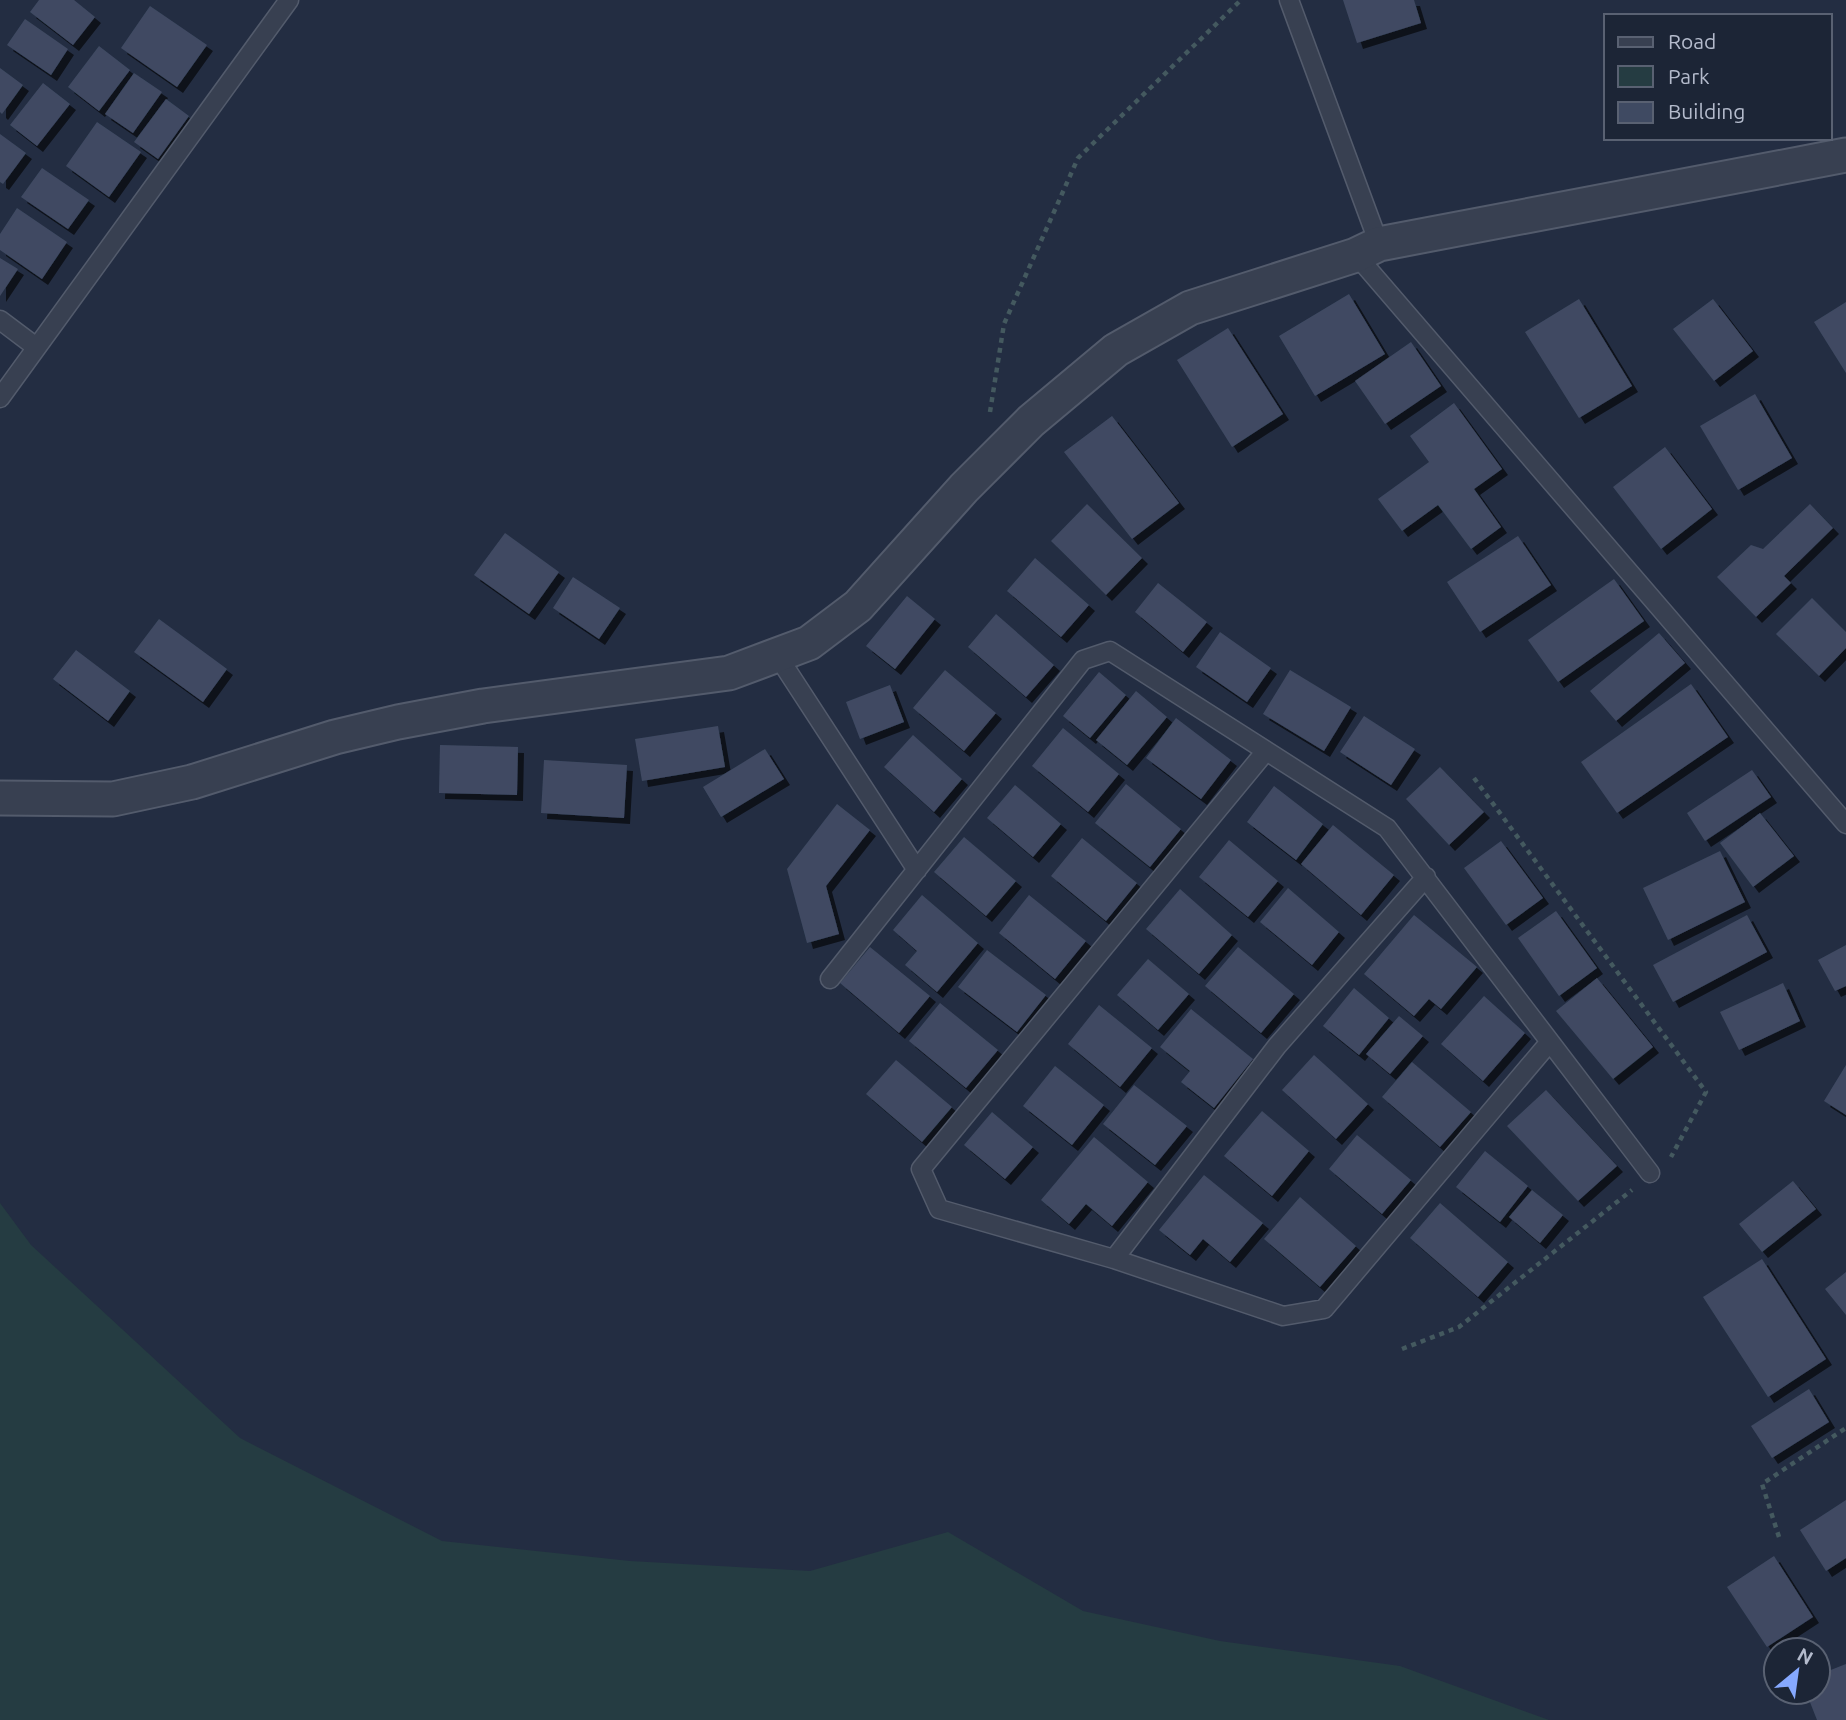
<svg xmlns="http://www.w3.org/2000/svg" width="1846" height="1720" viewBox="0 0 1846 1720" font-family="Ubuntu,sans-serif">
<style>
.green{fill:#253c42}
.building{fill:#3f4a62;filter:url(#shadow)}
.lines{fill:none;stroke-linecap:round;stroke-linejoin:round}
.service-casing{stroke:#535b6c;stroke-width:21}
.minor-casing{stroke:#535b6c;stroke-width:37}
.path{stroke:#44595f;stroke-width:4.5;stroke-dasharray:5 5;stroke-linecap:butt}
.service{stroke:#384051;stroke-width:18}
.minor{stroke:#384051;stroke-width:33}
</style>
<defs>
<filter id="shadow"><feDropShadow dx="6" dy="6" stdDeviation="0" flood-color="#0009"/></filter>
</defs>
<rect width="100%" height="100%" fill="#232d42"/>
<path class="green" d="M0 1203 31 1245 240 1438 442 1541 630 1561 810 1571 948 1532 1083 1611 1220 1641 1400 1666 1549 1720H0Z"/>
<path class="building" d="M39 0H74L95 17 73 45 30 12Z
M1343 0H1414L1421 23 1357 43Z
M150 6 207 45 177 87 121 48Z
M25 19 68 49 51 75 7 45Z
M99 46 130 70 99 111 68 87Z
M0 68 23 85 2 114 0 112Z
M134 73 162 92 133 133 105 114Z
M43 83 70 104 37 146 10 125Z
M166 99 189 116 158 159 134 142Z
M97 122 141 152 109 197 66 166Z
M0 134 26 153 3 184 0 182Z
M42 168 89 200 68 229 21 197Z
M17 208 67 242 42 279 0 250V234Z
M0 258 18 269 0 296Z
M1349 294 1385 354 1315 396 1279 336Z
M1579 299 1632 386 1579 418 1525 332Z
M1713 299 1753 351 1714 381 1673 329Z
M1846 302V373L1814 322Z
M1228 328 1283 414 1232 447 1177 360Z
M1411 342 1441 386 1385 424 1355 381Z
M1755 394 1792 458 1738 490 1700 426Z
M1454 403 1502 469 1474 489 1501 527 1471 549 1438 505 1402 531 1378 499 1429 462 1410 436Z
M1112 416 1179 503 1132 539 1064 452Z
M1665 447 1712 509 1661 549 1613 487Z
M1087 504 1142 558 1106 595 1051 541Z
M1810 504 1833 528 1784 576 1791 583 1756 617 1717 577 1751 545 1763 549Z
M505 533 559 572 529 614 474 575Z
M1518 536 1551 585 1480 632 1447 582Z
M1035 558 1089 605 1061 637 1007 591Z
M573 577 620 608 599 639 553 608Z
M1614 579 1644 621 1558 682 1528 640Z
M1158 583 1207 622 1183 652 1135 612Z
M907 596 935 619 895 669 866 646Z
M1812 598 1846 632V648L1819 676 1776 634Z
M996 614 1054 665 1026 697 968 647Z
M159 619 227 669 203 702 134 652Z
M1220 632 1271 668 1247 702 1196 667Z
M1659 633 1685 663 1616 721 1590 691Z
M76 650 130 691 108 721 53 679Z
M945 670 996 713 964 751 913 708Z
M1290 670 1351 707 1324 751 1263 714Z
M1099 672 1126 695 1090 738 1063 716Z
M1691 684 1728 737 1617 813 1581 762Z
M890 685 904 722 860 739 846 702Z
M1136 691 1167 717 1127 765 1096 740Z
M1364 716 1415 749 1391 785 1340 752Z
M1176 718 1231 760 1201 799 1146 758Z
M718 726 725 767 642 781 635 739Z
M1063 728 1119 774 1088 812 1032 766Z
M913 735 962 779 934 812 884 767Z
M440 745 518 747 517 795 439 793Z
M765 749 784 779 721 817 703 787Z
M544 760 627 765 624 818 541 813Z
M1440 767 1484 812 1449 845 1406 799Z
M1752 770 1771 797 1705 841 1687 813Z
M1126 784 1181 829 1150 867 1095 823Z
M1015 785 1061 824 1033 857 987 818Z
M1274 786 1323 824 1296 860 1247 822Z
M837 804 870 830 826 886 839 934 807 943 787 869Z
M1760 813 1794 856 1753 887 1720 843Z
M1333 825 1394 875 1361 915 1301 864Z
M964 837 1016 881 986 916 934 872Z
M1082 838 1137 883 1106 921 1051 876Z
M1229 840 1278 881 1248 917 1199 877Z
M1501 841 1543 898 1506 925 1464 868Z
M1720 851 1745 902 1668 940 1643 888Z
M1288 888 1339 932 1312 965 1260 922Z
M1180 889 1232 935 1199 974 1146 929Z
M922 895 978 943 937 992 905 965 917 951 893 930Z
M1029 895 1086 941 1055 979 999 933Z
M1556 911 1597 968 1559 996 1518 938Z
M1414 915 1477 967 1441 1009 1429 999 1414 1016 1364 974Z
M1747 915 1767 952 1673 1002 1653 965Z
M1846 945V986L1835 991 1818 960Z
M870 947 930 996 899 1033 840 983Z
M1238 947 1294 994 1261 1033 1205 986Z
M987 950 1046 995 1017 1032 958 987Z
M1148 959 1189 994 1158 1030 1117 995Z
M1597 978 1653 1047 1613 1079 1556 1011Z
M1783 983 1800 1021 1739 1050 1720 1012Z
M1354 988 1389 1018 1359 1055 1323 1026Z
M1484 996 1525 1033 1483 1081 1441 1044Z
M940 1003 998 1050 966 1088 909 1041Z
M1099 1005 1152 1048 1120 1087 1068 1044Z
M1191 1009 1253 1059 1214 1108 1181 1082 1190 1071 1160 1047Z
M1399 1016 1423 1036 1390 1074 1366 1054Z
M1314 1055 1368 1104 1336 1139 1282 1090Z
M896 1060 952 1107 922 1142 866 1094Z
M1412 1062 1471 1112 1440 1147 1382 1097Z
M1846 1065V1115L1824 1101Z
M1055 1066 1104 1105 1072 1145 1023 1106Z
M1134 1085 1187 1126 1155 1165 1103 1124Z
M1546 1090 1617 1166 1578 1201 1507 1126Z
M1262 1111 1309 1151 1272 1196 1224 1156Z
M992 1112 1033 1147 1005 1179 964 1145Z
M1357 1135 1411 1180 1382 1214 1329 1169Z
M1094 1137 1148 1182 1112 1226 1086 1204 1069 1224 1041 1200Z
M1485 1151 1528 1186 1500 1222 1456 1187Z
M1204 1175 1263 1223 1230 1262 1203 1239 1190 1255 1159 1230Z
M1793 1181 1816 1209 1762 1252 1739 1224Z
M1532 1190 1563 1215 1540 1243 1509 1217Z
M1300 1197 1356 1246 1320 1287 1264 1239Z
M1440 1203 1508 1262 1478 1297 1410 1238Z
M1762 1259 1826 1359 1768 1397 1703 1297Z
M1846 1272V1315L1825 1289Z
M1809 1389 1829 1422 1772 1458 1751 1426Z
M1846 1500V1558L1826 1571 1800 1530Z
M1774 1556 1813 1617 1767 1647 1727 1587Z
M1846 1664V1720H1817L1806 1692H1818V1675Z"/>
<g class="lines">
<g class="service-casing">
<path id="service" d="M1289 0 1379 244
M1356 255 1846 824
M0 320 36 347
M0 398 289 0
M777 655 917 870
M1266 751 921 1169 939 1209 1114 1259 1283 1316 1324 1309 1548 1044
M830 979 1083 660 1110 651 1387 828 1650 1173
M1114 1259 1277 1046 1426 877"/>
</g>
<g class="minor-casing">
<path id="minor" d="M0 798 113 799 192 782 335 737 398 722 483 706 729 673 809 643 858 606 964 488 1031 421 1116 350 1190 308 1356 255 1379 244 1846 155"/>
</g>
<path class="path" d="M990 412 1004 324 1078 158 1241 0
M1474 778 1706 1092 1671 1157
M1402 1349 1459 1327 1632 1190
M1779 1537 1762 1484 1846 1428"/>
<use href="#service" class="service"/>
<use href="#minor" class="minor"/>
</g>
<rect x="1604" y="14" width="228" height="126" fill="#1c2536" stroke="#596172" stroke-width="2"/>
<rect x="1618" y="37" width="35" height="10" fill="#384051" stroke="#596172" stroke-width="2"/>
<text x="1668" y="49" font-size="21" fill="#b4bbcc">Road</text>
<rect x="1618" y="66" width="35" height="21" fill="#253c42" stroke="#596172" stroke-width="2"/>
<text x="1668" y="84" font-size="21" fill="#b4bbcc">Park</text>
<rect x="1618" y="102" width="35" height="21" fill="#3f4a62" stroke="#596172" stroke-width="2"/>
<text x="1668" y="119" font-size="21" fill="#b4bbcc">Building</text>
<g transform="translate(1797 1671) rotate(29)"><circle r="33" fill="#1c2536" stroke="#596172" stroke-width="2"/>
<path d="M0-5L12 26L0 18L-12 26Z" fill="#86a9ff"/>
<text y="-10" font-size="19" font-weight="bold" text-anchor="middle" fill="#b4bbcc">N</text>
</g>
</svg>
